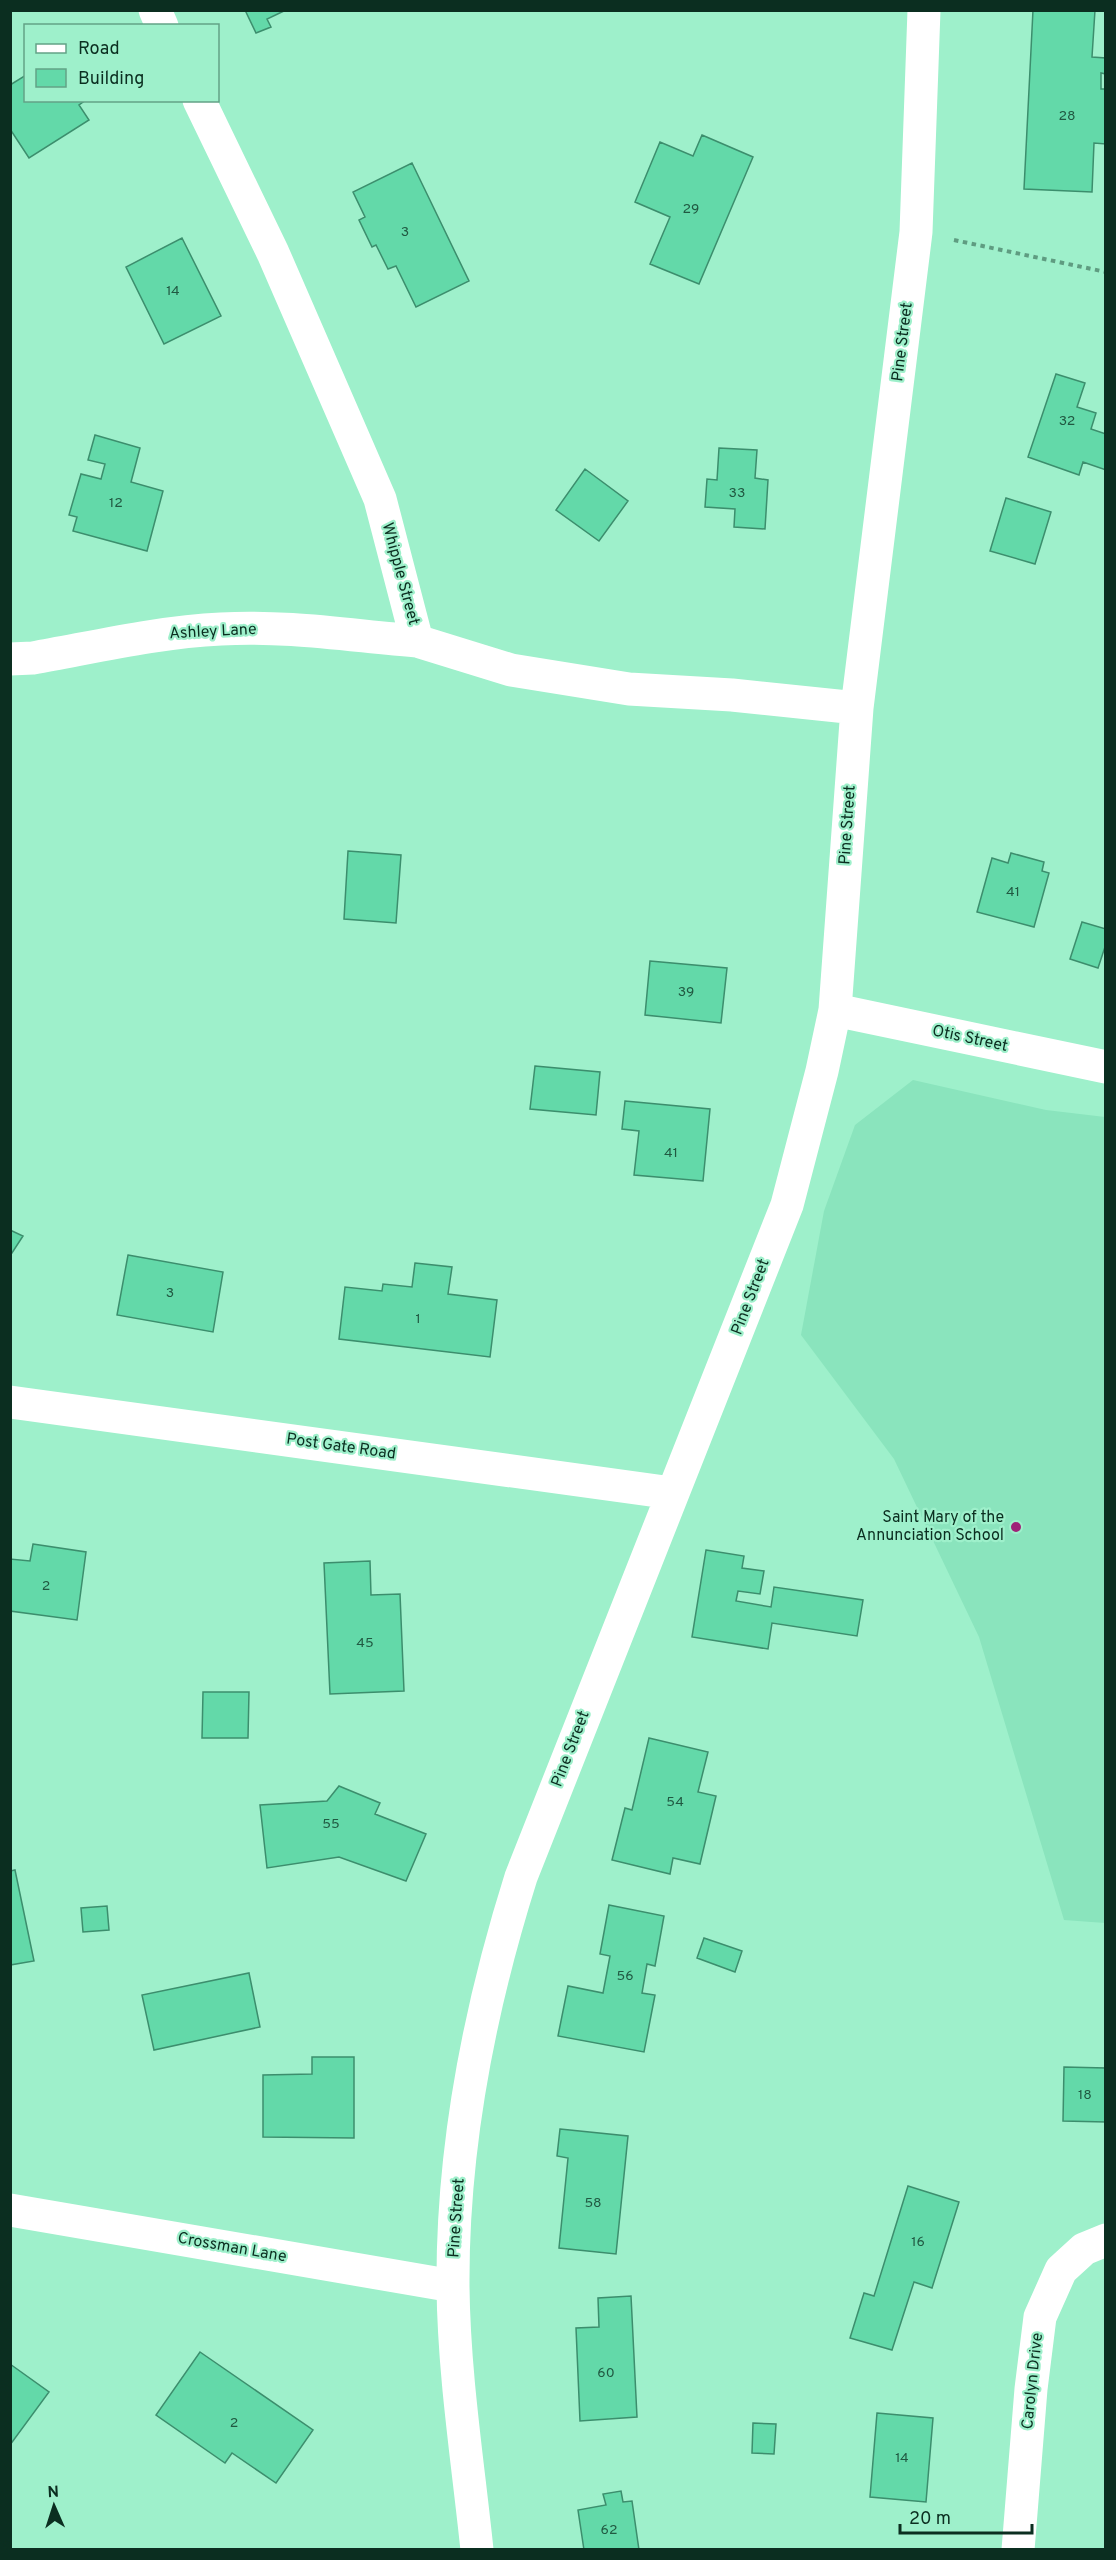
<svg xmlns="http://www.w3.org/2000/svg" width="1116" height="2560" viewBox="0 0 1116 2560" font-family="Overpass,sans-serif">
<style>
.built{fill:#8ae4bd}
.building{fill:#63d9a9;stroke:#3c8e6d;stroke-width:1.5}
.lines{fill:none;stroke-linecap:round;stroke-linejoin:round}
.path{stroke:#5f9c81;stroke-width:4;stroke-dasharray:4.5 4.5;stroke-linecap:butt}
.minor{stroke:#fff;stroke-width:33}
.poi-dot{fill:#9f2277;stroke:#9ef0cb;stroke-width:2}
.labels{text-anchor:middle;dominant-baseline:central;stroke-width:4.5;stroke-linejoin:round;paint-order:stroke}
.number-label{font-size:14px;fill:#215942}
.street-label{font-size:16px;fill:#0b2e20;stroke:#9ef0cb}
.poi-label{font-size:16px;fill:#0b2e20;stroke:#9ef0cb;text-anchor:end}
</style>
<rect width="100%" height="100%" fill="#9ef0cb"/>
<path class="built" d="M913 1080 1046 1110 1105 1117V1923L1064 1920 979 1637 894 1459 801 1335 824 1211 855 1125Z"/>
<path class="building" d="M245 10H286L267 19 271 27 256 33Z
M1033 10H1095L1092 57 1106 58V74L1101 73V89H1106V144L1094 143 1092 192 1024 189Z
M26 75V100H86L79 105 89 120 29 158 10 129V85Z
M702 135 753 157 699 284 650 264 670 217 635 202 660 142 693 156Z
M412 163 469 281 416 307 396 266 388 269 376 245 372 247 359 220 365 217 353 192Z
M182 238 221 316 164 344 126 267Z
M1056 374 1085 383 1077 407 1096 413 1091 429 1106 434V470L1083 462 1079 475 1028 457Z
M95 435 140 448 131 482 163 491 147 551 73 531 77 517 69 515 81 474 101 479 105 464 88 460Z
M719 448 757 450 755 478 768 480 765 529 734 527 735 509 705 507 707 479 717 480Z
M585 469 628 501 599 541 556 510Z
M1006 498 1051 512 1035 564 990 551Z
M348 851 401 855 396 923 344 919Z
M1011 853 1044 862 1042 871 1049 873 1034 927 977 912 992 858 1008 863Z
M1082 922 1106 929V944L1098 968 1070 959Z
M650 961 727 968 721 1023 645 1015Z
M535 1066 600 1072 596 1115 530 1109Z
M625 1101 710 1109 703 1181 634 1175 639 1131 622 1129Z
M10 1230 23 1236 10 1256Z
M128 1255 223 1272 213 1332 117 1315Z
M415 1263 452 1267 448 1294 497 1300 490 1357 339 1339 345 1287 382 1291 383 1284 412 1287Z
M33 1544 86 1552 77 1620 10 1611V1559L30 1561Z
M706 1550 744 1556 742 1568 764 1571 760 1594 738 1591 736 1601 771 1607 774 1587 863 1600 857 1636 772 1623 768 1649 692 1637Z
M370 1561 371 1595 400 1594 404 1691 330 1694 324 1563Z
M203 1692H249L248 1738H202Z
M649 1738 708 1752 698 1792 716 1796 700 1864 673 1858 670 1874 612 1860 625 1808 632 1810Z
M339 1786 380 1803 375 1814 426 1834 406 1881 339 1857 267 1868 260 1805 327 1801Z
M15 1870 34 1961 10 1965V1871Z
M609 1905 664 1916 655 1966 647 1964 642 1993 655 1995 644 2052 558 2036 568 1986 603 1993 610 1956 600 1954Z
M107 1906 109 1930 83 1932 81 1908Z
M704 1938 742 1951 735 1972 697 1958Z
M249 1973 260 2027 154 2050 142 1995Z
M312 2057H354V2138L263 2137V2075L312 2074Z
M1064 2067 1106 2068V2122L1063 2121Z
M560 2129 628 2136 616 2254 559 2248 568 2158 557 2156Z
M908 2186 959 2202 932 2288 914 2282 892 2350 850 2338 864 2293 874 2296Z
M631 2296 637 2417 580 2421 576 2328 599 2327 598 2298Z
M200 2352 313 2430 276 2483 232 2453 225 2463 156 2415Z
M10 2364 49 2392 10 2445Z
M877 2413 933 2418 926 2502 870 2497Z
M753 2423 776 2424 774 2454 752 2453Z
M621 2491 623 2502 632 2501 639 2550H584L578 2510 606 2505 603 2494Z"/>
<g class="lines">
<path class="path" d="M954 240 1106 272"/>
<path class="minor" d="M155 10 162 26
M199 100 273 253 380 499 417 641 511 670 629 689 732 695 857 708
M10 659 33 658C95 647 158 632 221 629 286 625 353 636 417 641
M835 1010 1106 1067
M10 1402 672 1493
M10 2210 453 2286
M477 2550C468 2463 454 2375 453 2287 452 2147 479 2010 521 1877L787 1205 822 1071 835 1010 857 708 916 232 924 10
M1018 2550 1031 2389 1040 2317 1061 2270 1084 2249 1106 2240"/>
</g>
<circle class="poi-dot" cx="1016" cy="1527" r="6"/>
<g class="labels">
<g class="number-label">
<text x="1067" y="116">28</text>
<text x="691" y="209">29</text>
<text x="405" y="232">3</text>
<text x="173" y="291">14</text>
<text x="1067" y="421">32</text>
<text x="737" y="493">33</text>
<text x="116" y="503">12</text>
<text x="1013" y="892">41</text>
<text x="686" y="992">39</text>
<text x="671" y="1153">41</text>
<text x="170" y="1293">3</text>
<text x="418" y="1319">1</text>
<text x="46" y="1586">2</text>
<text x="365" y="1643">45</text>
<text x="675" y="1802">54</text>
<text x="331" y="1824">55</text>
<text x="625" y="1976">56</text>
<text x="1085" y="2095">18</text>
<text x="593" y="2203">58</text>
<text x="918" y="2242">16</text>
<text x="606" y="2373">60</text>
<text x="234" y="2423">2</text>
<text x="902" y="2458">14</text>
<text x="609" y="2530">62</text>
</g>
<g class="street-label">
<text transform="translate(903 342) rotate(-83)">Pine Street</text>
<text transform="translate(400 574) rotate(75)">Whipple Street</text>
<text transform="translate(213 632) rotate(-3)">Ashley Lane</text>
<text transform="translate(848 825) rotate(-86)">Pine Street</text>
<text transform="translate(970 1039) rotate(12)">Otis Street</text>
<text transform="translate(751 1297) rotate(-69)">Pine Street</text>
<text transform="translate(341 1447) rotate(8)">Post Gate Road</text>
<text transform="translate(571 1749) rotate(-69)">Pine Street</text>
<text transform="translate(457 2218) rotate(-86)">Pine Street</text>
<text transform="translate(232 2248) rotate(10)">Crossman Lane</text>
<text transform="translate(1033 2381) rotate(-84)">Carolyn Drive</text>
</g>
<g class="poi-label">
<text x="1004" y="1518">Saint Mary of the<tspan x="1004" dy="18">Annunciation School</tspan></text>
</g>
</g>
<rect width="1116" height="2560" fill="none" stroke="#0b2e20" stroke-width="24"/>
<rect x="24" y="24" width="195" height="78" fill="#9ef0cb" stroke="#63a287" stroke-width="1.5"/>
<rect x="36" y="44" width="30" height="9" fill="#ffffff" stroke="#63a287" stroke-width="1.5"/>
<text x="78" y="54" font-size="18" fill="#0b2e20">Road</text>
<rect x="36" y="69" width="30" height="18" fill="#63d9a9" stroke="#63a287" stroke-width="1.5"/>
<text x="78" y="84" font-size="18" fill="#0b2e20">Building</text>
<g transform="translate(54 2506) rotate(357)" stroke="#9ef0cb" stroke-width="4.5" paint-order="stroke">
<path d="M0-4.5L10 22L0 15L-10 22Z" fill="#0b2e20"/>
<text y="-9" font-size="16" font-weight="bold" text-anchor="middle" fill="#0b2e20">N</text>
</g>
<path d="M900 2524v9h132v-9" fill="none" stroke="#0b2e20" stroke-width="3"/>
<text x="909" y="2524" font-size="18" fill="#0b2e20" stroke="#9ef0cb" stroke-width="4.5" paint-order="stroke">20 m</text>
</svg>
